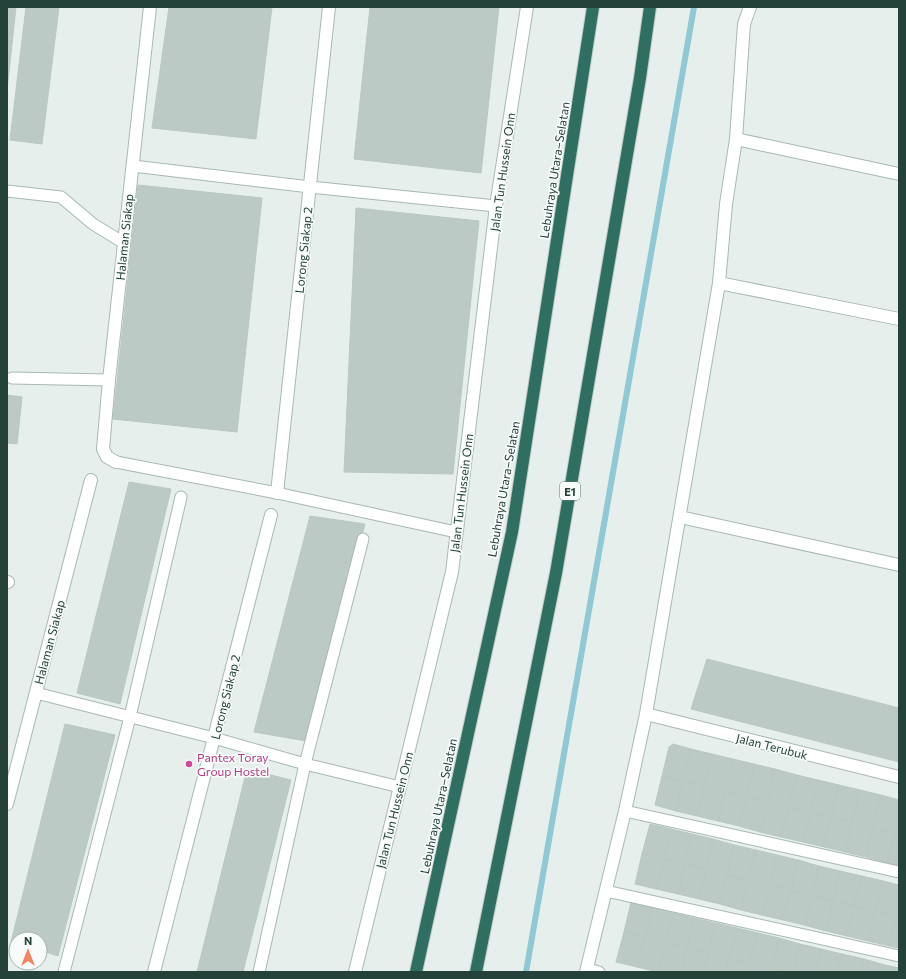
<svg xmlns="http://www.w3.org/2000/svg" width="906" height="979" viewBox="0 0 906 979" font-family="Commissioner,sans-serif">
<style>
.lines{fill:none;stroke-linecap:round;stroke-linejoin:round}
.stream{stroke:#8ec9d4;stroke-width:6}
.building{fill:#bbcac4;stroke:#b8c9c2}
.service-casing{stroke:#a8b8b2;stroke-width:13}
.minor-casing{stroke:#a8b8b2;stroke-width:14}
.motorway-casing{stroke:#c2cac8;stroke-width:14}
.service{stroke:#fff;stroke-width:11}
.minor{stroke:#fff;stroke-width:12}
.motorway{stroke:#2f6f62;stroke-width:12}
.hotel-dot{fill:#d1479c;stroke:#f7fbf9;stroke-width:1.5}
.labels{text-anchor:middle;dominant-baseline:central;stroke-width:3.5;stroke-linejoin:round;paint-order:stroke}
.shield{fill:#f7fbf9;stroke:#637a73;stroke-width:1}
.shield-label{font-size:11px;font-weight:bold;fill:#24423a}
.street-label{font-size:12px;fill:#24423a;stroke:#f7fbf9}
.hotel-label{font-size:12px;fill:#b23c85;stroke:#f7fbf9;text-anchor:start}
</style>
<rect width="100%" height="100%" fill="#e6efeb"/>
<g class="lines">
<path class="stream" d="M526 972 694 7"/>
</g>
<path class="building" d="M7 7H16L7 91Z
M26 7H59L42 144 10 140Z
M169 7H272L256 139 152 128Z
M370 7H499L481 173 354 159Z
M138 185 262 198 237 432 113 419Z
M356 208 479 221 453 474 344 472Z
M7 395 22 397 17 444 7 443Z
M129 482 171 489 120 704 77 693Z
M310 516 365 524 306 741 254 732Z
M707 659 899 708V762L691 709Z
M65 724 115 735 58 956 40 950V939H16V944L11 942Z
M673 744 691 749 683 781 662 776 669 747Z
M691 749 712 754 704 786 683 781Z
M712 754 733 759 725 791 704 786Z
M733 759 754 764 747 797 725 791Z
M754 764 775 769 768 802 747 797Z
M247 769 291 780 243 972H197Z
M775 769 797 775 789 807 768 802Z
M797 775 818 780 810 812 789 807Z
M662 776 683 781 676 811 655 805Z
M818 780 839 785 831 817 810 812Z
M683 781 704 786 697 816 676 811Z
M839 785 860 790 852 822 831 817Z
M704 786 725 791 718 821 697 816Z
M860 790 881 795 873 827 852 822Z
M725 791 747 797 739 826 718 821Z
M881 795 899 800V815L895 833 873 827Z
M747 797 768 802 760 832 739 826Z
M768 802 789 807 781 837 760 832Z
M789 807 810 812 803 842 781 837Z
M810 812 831 817 824 847 803 842Z
M899 815V834L895 833Z
M831 817 852 822 845 852 824 847Z
M852 822 873 827 866 857 845 852Z
M650 824 671 829 664 859 642 854Z
M873 827 895 833 887 863 866 857Z
M671 829 692 834 685 864 664 859Z
M895 833 899 834V866L887 863Z
M692 834 713 839 706 869 685 864Z
M713 839 734 845 727 875 706 869Z
M734 845 756 850 748 880 727 875Z
M756 850 777 855 770 885 748 880Z
M642 854 664 859 656 889 635 884Z
M777 855 798 860 791 890 770 885Z
M664 859 685 864 678 894 656 889Z
M798 860 819 866 812 896 791 890Z
M685 864 706 869 699 899 678 894Z
M819 866 840 871 833 901 812 896Z
M706 869 727 875 720 904 699 899Z
M840 871 862 876 854 906 833 901Z
M727 875 748 880 741 910 720 904Z
M862 876 883 881 875 911 854 906Z
M748 880 770 885 762 915 741 910Z
M883 881 899 885V907L897 916 875 911Z
M770 885 791 890 783 920 762 915Z
M791 890 812 896 804 925 783 920Z
M812 896 833 901 826 931 804 925Z
M833 901 854 906 847 936 826 931Z
M631 902 652 908 645 937 624 932Z
M854 906 875 911 868 941 847 936Z
M652 908 673 913 666 943 645 937Z
M875 911 897 916 889 946 868 941Z
M673 913 694 918 687 948 666 943Z
M897 916 899 917V948L889 946Z
M694 918 716 923 708 953 687 948Z
M716 923 737 928 729 958 708 953Z
M737 928 758 933 750 963 729 958Z
M624 932 645 937 637 967 616 962Z
M758 933 779 938 772 968 750 963Z
M645 937 666 943 658 972 637 967Z
M779 938 800 944 793 972H786L772 968Z
M666 943 687 948 681 972H658Z
M800 944 821 949 816 972H793Z
M687 948 708 953 703 972H681Z
M821 949 842 954 838 972H816Z
M708 953 729 958 726 972H703Z
M842 954 864 959 860 972H838Z
M729 958 750 963 748 972H726Z
M864 959 885 965 883 972H860Z
M750 963 772 968 771 972H748Z
M885 965 899 968V972H883Z
M772 968 786 972H771Z"/>
<g class="lines">
<g class="service-casing">
<path id="service" d="M133 166 310 187 496 206
M7 191 61 197 93 224 124 243
M12 378 109 380
M116 462 277 493 456 532
M36 693 214 738 305 764 400 787
M625 811 899 872
M606 891 899 956
M587 969 599 972
M64 972 130 717 181 497
M259 972 305 764 363 539"/>
</g>
<g class="minor-casing">
<path id="minor" d="M736 139 899 174
M719 283 899 319
M116 462 107 457 103 449 109 380 150 7
M277 493 329 7
M680 517 899 565
M7 582H8
M646 714 899 777
M7 804 91 480
M154 972 271 515
M355 972 452 572 496 206 527 7
M586 972 625 811 646 714 719 283 726 204 736 139 744 24 750 7"/>
</g>
<g class="motorway-casing">
<path id="motorway" d="M416 972 512 532 593 7
M476 972 556 573 640 78 650 7"/>
</g>
<use href="#service" class="service"/>
<use href="#minor" class="minor"/>
<use href="#motorway" class="motorway"/>
</g>
<circle class="hotel-dot" cx="189" cy="764" r="4"/>
<g class="labels">
<rect class="shield" x="560" y="482" width="20" height="18" rx="3"/>
<g class="shield-label">
<text x="570" y="491">E1</text>
</g>
<g class="street-label">
<text transform="translate(554 170) rotate(-81)">Lebuhraya Utara–Selatan</text>
<text transform="translate(502 172) rotate(-82)">Jalan Tun Hussein Onn</text>
<text transform="translate(124 237) rotate(-84)">Halaman Siakap</text>
<text transform="translate(303 250) rotate(-84)">Lorong Siakap 2</text>
<text transform="translate(503 489) rotate(-80)">Lebuhraya Utara–Selatan</text>
<text transform="translate(461 493) rotate(-83)">Jalan Tun Hussein Onn</text>
<text transform="translate(49 642) rotate(-75)">Halaman Siakap</text>
<text transform="translate(225 697) rotate(-76)">Lorong Siakap 2</text>
<text transform="translate(772 746) rotate(14)">Jalan Terubuk</text>
<text transform="translate(438 806) rotate(-78)">Lebuhraya Utara–Selatan</text>
<text transform="translate(394 810) rotate(-76)">Jalan Tun Hussein Onn</text>
</g>
<g class="hotel-label">
<text x="197" y="757">Pantex Toray<tspan x="197" dy="14">Group Hostel</tspan></text>
</g>
</g>
<rect width="906" height="979" fill="none" stroke="#24423a" stroke-width="16"/>
<g transform="translate(28 951)"><circle r="19" fill="#f7fbf9" stroke="#a3b1ad"/>
<path d="M0-3L7 15L0 10L-7 15Z" fill="#f4845f"/>
<text y="-6" font-size="11" font-weight="bold" text-anchor="middle" fill="#24423a">N</text>
</g>
</svg>
